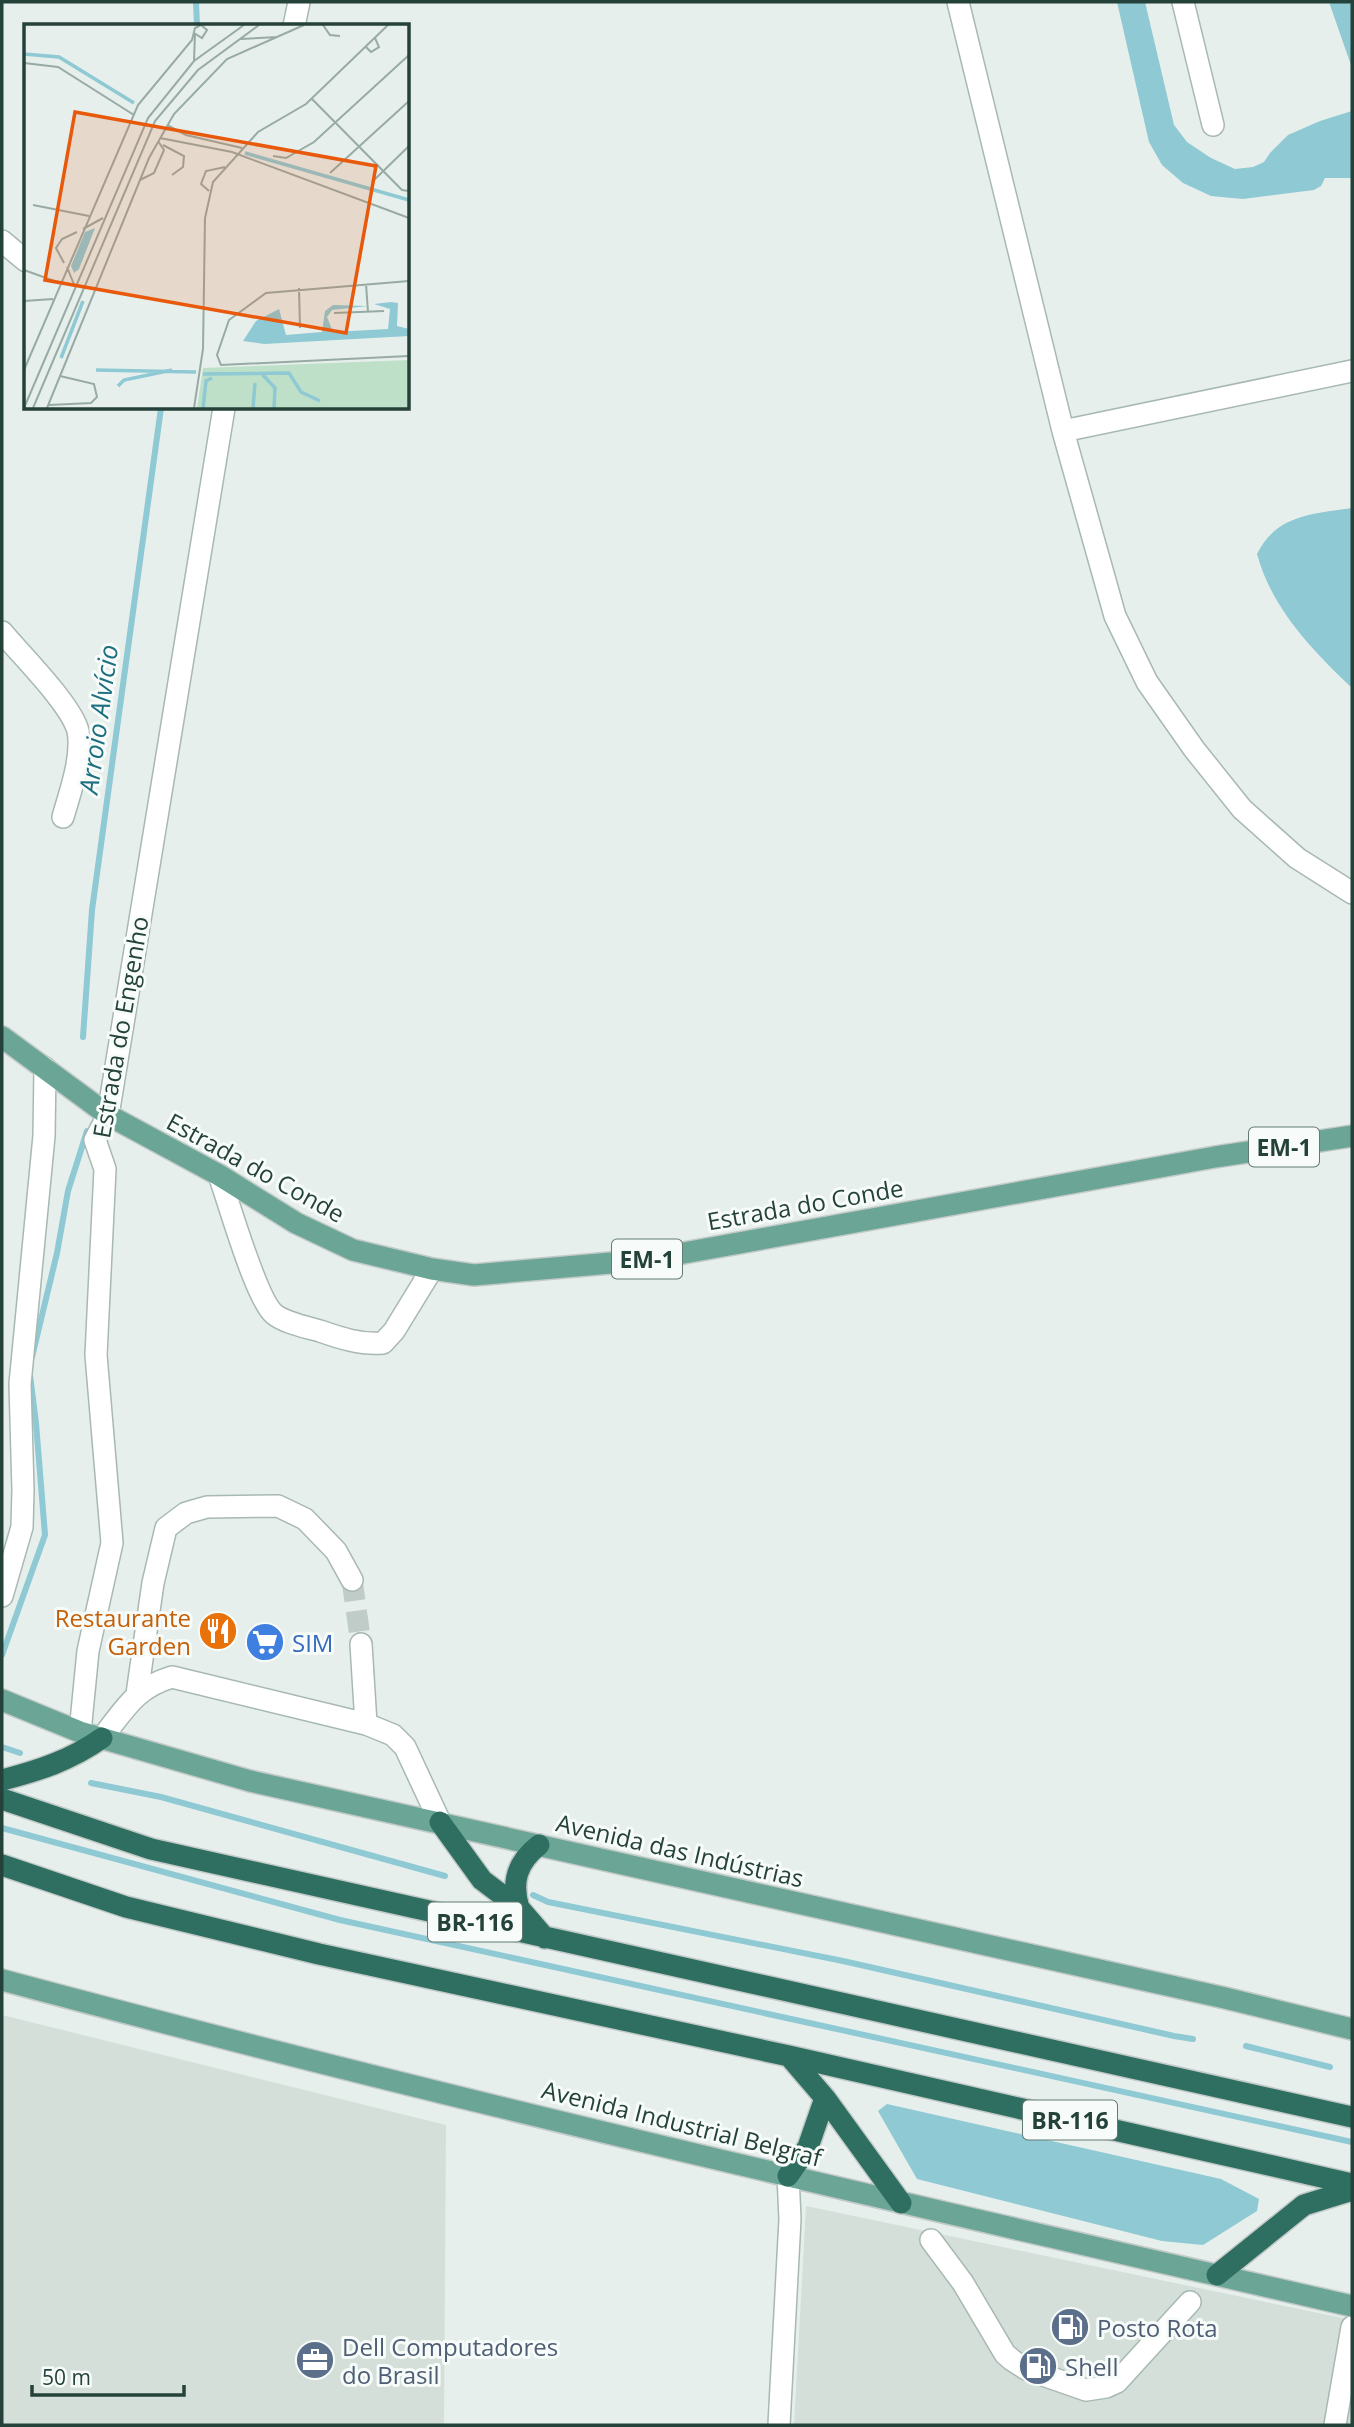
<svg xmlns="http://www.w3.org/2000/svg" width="1354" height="2427" viewBox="0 0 1354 2427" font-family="'Open Sans',sans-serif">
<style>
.built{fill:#d4dfda}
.water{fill:#8ec9d4}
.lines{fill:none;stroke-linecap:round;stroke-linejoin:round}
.stream{stroke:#8ec9d4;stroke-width:6}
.minor-tunnel{stroke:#bfccc8;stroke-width:21;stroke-dasharray:21 10;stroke-linecap:butt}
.minor-casing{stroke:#a8b8b2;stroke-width:24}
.major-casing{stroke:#c2cac8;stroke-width:24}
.highway-casing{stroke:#c2cac8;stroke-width:24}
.minor{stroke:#fff;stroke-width:21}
.major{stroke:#6aa596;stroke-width:21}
.highway{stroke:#2f6f62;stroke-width:21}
.labels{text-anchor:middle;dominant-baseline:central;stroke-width:6;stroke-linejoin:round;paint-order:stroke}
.shield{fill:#f7fbf9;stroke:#637a73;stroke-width:2}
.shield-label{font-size:23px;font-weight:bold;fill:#24423a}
.street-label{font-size:24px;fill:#24423a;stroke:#f7fbf9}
.food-label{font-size:24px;fill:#c56008;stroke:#f7fbf9;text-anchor:end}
.shop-label{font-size:24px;fill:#366cbe;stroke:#f7fbf9;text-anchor:start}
.service-label{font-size:24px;fill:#4e5e75;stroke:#f7fbf9;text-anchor:start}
.water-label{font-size:26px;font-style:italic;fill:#1c6f80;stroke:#f7fbf9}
.inset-river{fill:none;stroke:#8ec9d4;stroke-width:3.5}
.inset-road{fill:none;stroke:#98aaa4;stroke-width:2}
.view{fill:#e8590c;fill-opacity:0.15;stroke:#e8590c;stroke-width:3.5}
.inset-edge{fill:none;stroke:#24423a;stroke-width:3.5}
</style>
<rect width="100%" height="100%" fill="#e6efeb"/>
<path class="built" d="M2 2015 446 2125 444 2425H2Z
M806 2206 1352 2320V2425H794Z"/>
<path class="water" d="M1117 2H1145L1174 125 1187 142 1211 158 1235 169 1253 167 1264 162 1270 153 1288 135 1320 121 1352 111V178H1325L1321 186 1314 190 1243 199 1211 196 1183 183 1162 165 1149 142Z
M1329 2H1352V68Z
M1352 508V688C1312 650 1272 609 1257 554 1276 515 1312 514 1352 508Z
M887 2104 1221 2179 1259 2199 1257 2211 1203 2245 1162 2241 917 2179 878 2111Z"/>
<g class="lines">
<path class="stream" d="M196 2 197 26
M83 1037 92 910 161 408
M32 1357 57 1253 68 1191 87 1131
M2 1655 45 1535 36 1423 30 1375
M2 1747 20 1753
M91 1783 161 1797 445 1876
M2 1828 340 1920 1352 2142
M533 1895 548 1902 843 1961 1174 2036 1193 2039
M1246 2046 1330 2067"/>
<path class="minor-tunnel" d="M352 1580 361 1644"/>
<g class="minor-casing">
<path id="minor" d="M958 2 1063 431 1115 616 1147 682 1194 749 1242 809 1297 858 1352 893
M1183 2 1213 125
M294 26 299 2
M2 241 26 261
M1063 431 1352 371
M2 632C21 655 71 704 78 731 83 757 70 792 63 817
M219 1175C229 1203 256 1299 274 1314 285 1323 306 1327 320 1331 340 1338 361 1345 383 1343L394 1331 432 1269
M2 1596 22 1527 23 1490 20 1384 44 1136 45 1068
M361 1644 366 1724
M137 1694 153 1583 166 1528 186 1513 207 1507 278 1506 305 1519 336 1551 352 1580
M80 1732 88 1651 112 1543 96 1355 105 1169 95 1140 108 1115 224 408
M102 1738C125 1709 135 1688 172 1677L366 1724 393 1735 405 1747 440 1822
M931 2240 963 2283 1005 2354 1012 2360 1026 2369 1086 2390 1106 2387 1117 2382 1190 2302
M779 2425 790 2219 788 2176
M1335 2425 1352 2327"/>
</g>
<g class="major-casing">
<path id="major" d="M2 1037 108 1115 219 1175 296 1223 353 1250 432 1269 474 1275 645 1260 1215 1157 1352 1136
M2 1700 80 1732 250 1781 1225 1998 1352 2029
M2 1980C449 2100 901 2203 1352 2306"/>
</g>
<g class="highway-casing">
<path id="highway" d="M2 1780C38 1771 71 1760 102 1738
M2 1799 151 1849 1352 2117
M440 1822 482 1880 519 1908 545 1938
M2 1865 126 1907 319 1954 789 2056 1352 2184
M519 1908C511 1882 517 1862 539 1845
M789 2056 825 2098 901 2203
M788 2176 808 2147 825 2098
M1217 2275 1304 2205 1352 2190"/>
</g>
<use href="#minor" class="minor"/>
<use href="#major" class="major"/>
<use href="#highway" class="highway"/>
</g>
<defs>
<g id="restaurant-disc" transform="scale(2.0125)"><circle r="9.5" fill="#e8710a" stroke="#f7fbf9"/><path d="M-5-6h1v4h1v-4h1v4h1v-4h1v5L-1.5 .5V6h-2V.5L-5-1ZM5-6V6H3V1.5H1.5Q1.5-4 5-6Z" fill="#fff"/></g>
<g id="supermarket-disc" transform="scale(2.0125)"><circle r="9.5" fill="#3f7fe0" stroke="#f7fbf9"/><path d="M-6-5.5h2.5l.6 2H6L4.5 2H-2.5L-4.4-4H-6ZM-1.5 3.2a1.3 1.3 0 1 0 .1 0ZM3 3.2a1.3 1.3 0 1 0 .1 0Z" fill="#fff"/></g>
<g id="fuel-disc" transform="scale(2.0125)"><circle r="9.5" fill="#5c6f8a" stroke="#f7fbf9"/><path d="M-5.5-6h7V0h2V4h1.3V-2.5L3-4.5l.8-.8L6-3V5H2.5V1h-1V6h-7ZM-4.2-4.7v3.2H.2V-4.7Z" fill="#fff"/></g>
<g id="office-disc" transform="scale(2.0125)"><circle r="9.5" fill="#5c6f8a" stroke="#f7fbf9"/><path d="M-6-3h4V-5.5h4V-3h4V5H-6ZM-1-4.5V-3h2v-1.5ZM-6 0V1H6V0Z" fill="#fff"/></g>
</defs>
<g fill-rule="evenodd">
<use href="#restaurant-disc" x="218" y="1631"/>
<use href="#supermarket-disc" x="265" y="1642"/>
<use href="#fuel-disc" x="1070" y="2327"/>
<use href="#office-disc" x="315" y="2360"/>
<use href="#fuel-disc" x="1038" y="2366"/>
</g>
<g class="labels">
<g class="shield">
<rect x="1249" y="1127.5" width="70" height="39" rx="5"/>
<rect x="612" y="1239.5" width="70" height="39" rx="5"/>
<rect x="428" y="1902.5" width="94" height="39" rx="5"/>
<rect x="1023" y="2100.5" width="94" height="39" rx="5"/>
</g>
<g class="shield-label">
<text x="1284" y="1147">EM-1</text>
<text x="647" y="1259">EM-1</text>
<text x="475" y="1922">BR-116</text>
<text x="1070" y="2120">BR-116</text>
</g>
<g class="street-label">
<text transform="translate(120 1027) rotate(-80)">Estrada do Engenho</text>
<text transform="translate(256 1167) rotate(29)">Estrada do Conde</text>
<text transform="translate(805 1204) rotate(-10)">Estrada do Conde</text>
<text transform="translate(680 1850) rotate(13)">Avenida das Indústrias</text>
<text transform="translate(682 2123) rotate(14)">Avenida Industrial Belgraf</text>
</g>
<g class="food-label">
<text x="191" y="1617">Restaurante<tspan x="191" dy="28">Garden</tspan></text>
</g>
<g class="shop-label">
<text x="292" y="1642">SIM</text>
</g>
<g class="service-label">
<text x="1097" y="2327">Posto Rota</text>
<text x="342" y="2346">Dell Computadores<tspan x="342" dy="28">do Brasil</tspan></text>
<text x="1065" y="2366">Shell</text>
</g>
<g class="water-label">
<text transform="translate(98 719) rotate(-82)">Arroio Alvício</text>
</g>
</g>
<g transform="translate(24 24)">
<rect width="385" height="385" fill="#e6efeb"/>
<path d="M385 336V384H173L179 344Z" fill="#bfe0c8"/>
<path d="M71 204 55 245 50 249 47 242 61 208ZM367 278 374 279 373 302 385 305V312L240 320 219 317 232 297 255 285 262 311 298 308 301 287 309 281 344 282 308 286 303 293 309 308 364 305 366 285 350 280Z" fill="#8ec9d4"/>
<path class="inset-river" d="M0 30 35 33 110 79M221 129 385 176M37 334 59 277M72 346 172 348M237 349 251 364 250 384M179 350 265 349 277 368 296 377M94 362 100 356 148 346M179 384 182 357 188 354M229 384 231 359"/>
<path class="inset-road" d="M299 1 306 11 316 12M217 15 253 13M342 23 347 28 355 23 351 14M170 37 171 10M0 39 34 43 110 91M288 75 378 166 385 167M143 101 162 111 218 124M136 114 208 128 385 194M139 121 160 132 159 143 148 151M249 132 262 134 290 118 385 31M306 149 385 77M116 156 130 149 140 126 134 117M348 158 385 122M185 167 177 160 182 147 201 143M9 181 65 192M59 205 79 194M40 239 32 224 38 215 53 208M43 243 51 263M0 246 36 259M385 257 242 269 205 296 193 331 197 341 385 332M342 260 344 288M275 264 276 304M0 277 29 275M310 289 360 287M0 346 114 81 168 16 171 4 177 1 183 6 178 14 170 9M25 381 67 379 73 373 70 360 36 352M0 384 124 94 170 37 220 1M9 384 131 97 174 46 235 1M23 384 125 134 150 90 203 35 280 1M170 384 179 325 181 194 189 158 234 108 282 80 364 1"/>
<path class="view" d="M51 88 352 142 322 309 21 256Z"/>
<rect width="385" height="385" class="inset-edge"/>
</g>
<rect width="1354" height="2427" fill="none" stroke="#24423a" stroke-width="7"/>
<path d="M32 2385v10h152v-10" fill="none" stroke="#24423a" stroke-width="3.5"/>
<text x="42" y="2385" font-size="21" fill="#24423a" stroke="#f7fbf9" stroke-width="5" paint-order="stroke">50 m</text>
</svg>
